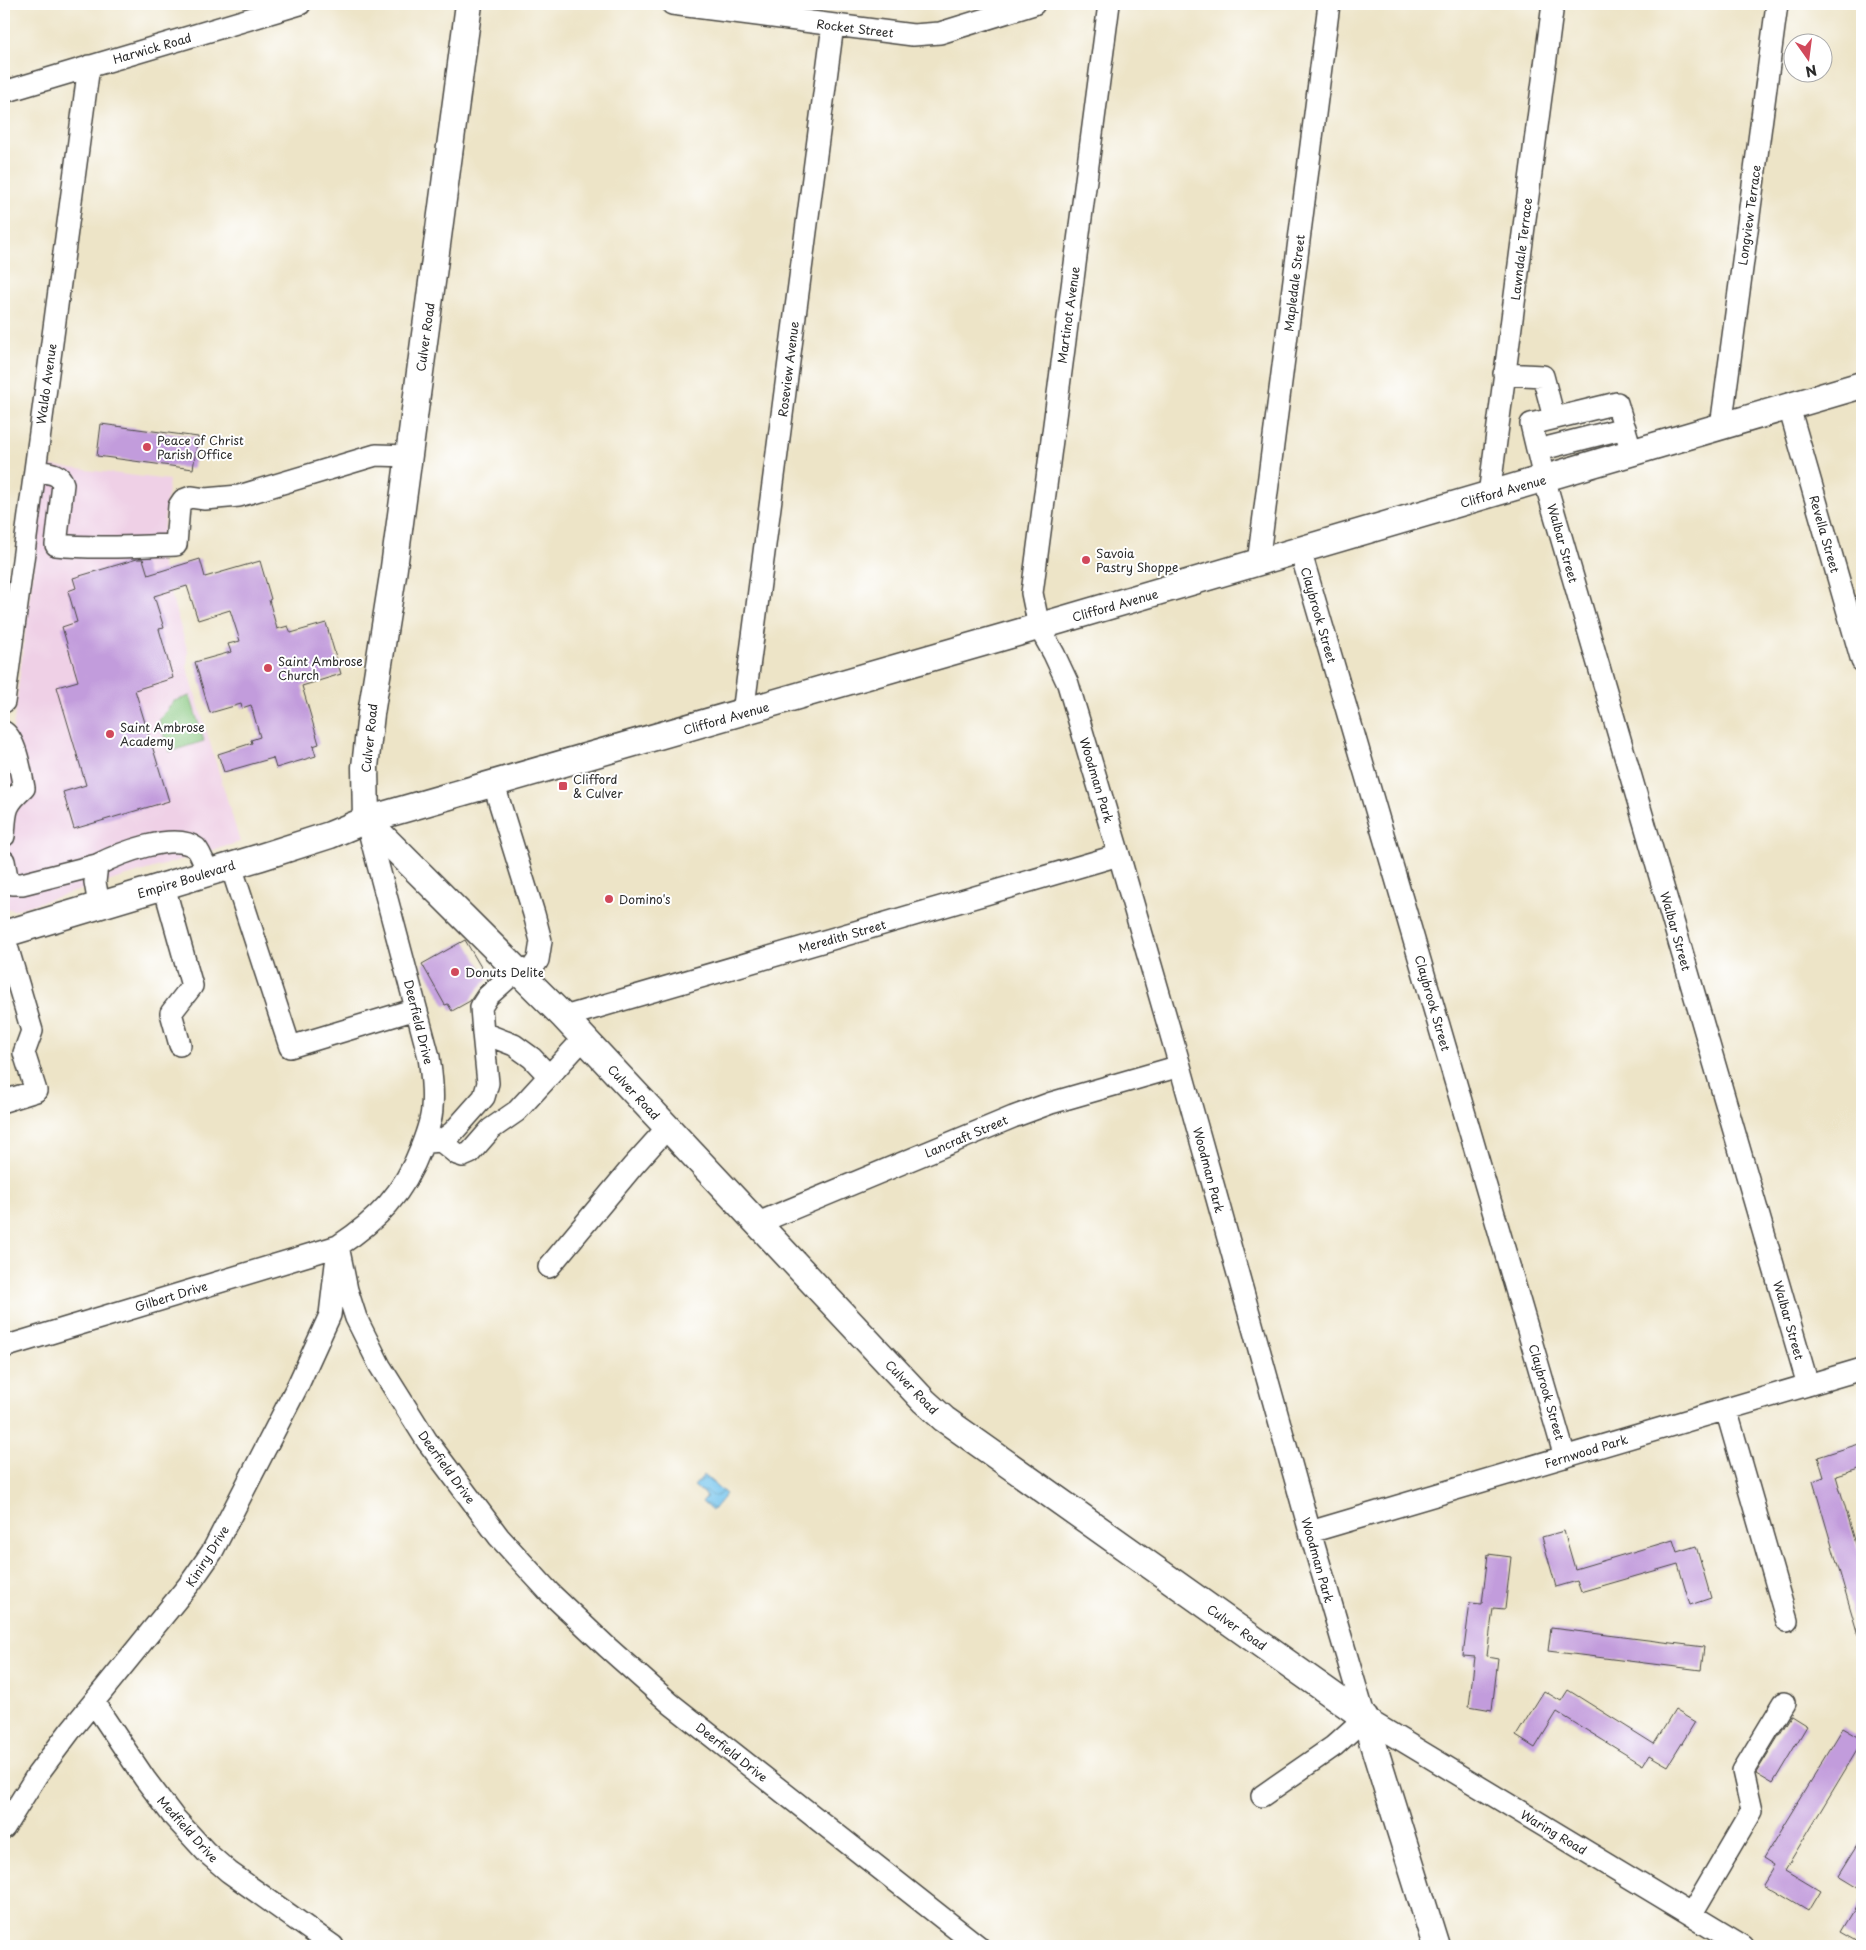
<svg xmlns="http://www.w3.org/2000/svg" width="1866" height="1950" viewBox="0 0 1866 1950" font-family="'Playpen Sans',sans-serif">
<style>
.built{fill:#efd0e6}
.green{fill:#85c67e;stroke:#587854}
.water{fill:url(#water-waves);stroke:#4e768c}
.building{fill:#c29cdc}
.lines{fill:none;stroke-linecap:round;stroke-linejoin:round}
.minor-casing{stroke:#484742;stroke-width:24}
.major-casing{stroke:#484742;stroke-width:29}
.minor{stroke:#fff;stroke-width:21}
.major{stroke:#fff;stroke-width:26}
.poi-dot{fill:#d1495b;stroke:#fff;stroke-width:2}
.labels{text-anchor:middle;dominant-baseline:central;stroke-width:4;stroke-linejoin:round;paint-order:stroke}
.street-label{font-size:12px;fill:#2b2b2b;stroke:#fff}
.poi-label{font-size:12px;fill:#2b2b2b;stroke:#fff;text-anchor:start}
</style>
<defs>
<pattern id="water-waves" width="16" height="10" patternUnits="userSpaceOnUse" patternTransform="scale(1.25)"><rect width="16" height="10" fill="#70c2ec"/><path d="M0 5q4-4 8 0t8 0" fill="none" stroke="#5c9ebf"/></pattern>
</defs>
<rect width="100%" height="100%" fill="#fff"/>
<filter id="ink" filterUnits="userSpaceOnUse"><feTurbulence type="fractalNoise" baseFrequency=".02" numOctaves="2"/><feDisplacementMap in="SourceGraphic" scale="10" xChannelSelector="R" yChannelSelector="G"/><feConvolveMatrix kernelMatrix="1 2 1 2 8 2 1 2 1" color-interpolation-filters="sRGB"/></filter>
<filter id="wash" filterUnits="userSpaceOnUse"><feTurbulence type="fractalNoise" baseFrequency=".0096" numOctaves="4" result="noise"/><feDisplacementMap in="SourceGraphic" scale="20" xChannelSelector="R" yChannelSelector="G"/><feGaussianBlur stdDeviation="1.12" result="paint"/><feColorMatrix in="noise" values="0 0 0 0 0 0 0 0 0 0 0 0 0 0 0 0 0 1.4 0 .05"/><feComposite in="paint" operator="in"/></filter>
<g filter="url(#wash)">
<rect width="100%" height="100%" fill="#ede4c7"/>
<path class="built" d="M46 465 169 480 160 558 188 652 187 667 240 842 14 910 4 908V801Z"/>
<path class="green" d="M190 696 204 741 169 752 159 720 174 701Z"/>
<path class="water" d="M704 1475 726 1494 712 1511 702 1502 707 1496 694 1486Z"/>
<g id="blocks">
<path class="building" d="M101 424 198 437 193 469 97 456Z
M137 559H143L148 575 200 559 205 577 260 561 271 599 269 600 277 629 288 626 291 633 326 623 341 674 302 686 319 744 313 746 316 756 276 768 273 758 224 772 218 754 252 743 251 740 260 737 251 705 242 708 241 704 210 713 195 662 231 652 228 644 240 641 230 610 198 620 187 586 154 596 164 628 159 629 173 678 135 690 169 801 74 829 63 792 86 785 57 687 78 681 62 627 77 622 68 591 76 588 73 578Z
M465 940 488 979 478 989 470 1001 452 1011 448 1004 445 1005 422 964Z
M1862 1443V1468L1836 1476 1862 1564V1634L1858 1635 1813 1481 1824 1477 1818 1457Z
M1564 1531 1575 1569 1673 1540 1677 1552 1696 1546 1711 1598 1690 1605 1678 1564 1581 1592 1577 1581 1556 1587 1542 1537Z
M1488 1554 1511 1557 1505 1609 1493 1608 1487 1656 1498 1658 1492 1710 1469 1706 1475 1657 1463 1656 1470 1603 1482 1604Z
M1551 1628 1704 1647 1701 1670 1548 1651Z
M1568 1690 1654 1744 1675 1710 1695 1722 1668 1766 1649 1755 1643 1765 1557 1712 1535 1748 1516 1736 1544 1691 1561 1701Z
M1791 1716 1807 1726 1773 1783 1756 1773Z
M1843 1728 1862 1739V1742L1785 1870 1820 1891 1808 1911 1763 1884 1774 1866 1763 1859Z
M1862 1838V1889L1839 1875Z
M1862 1897V1944L1841 1932Z"/>
</g>
</g>
<g filter="url(#ink)">
<use href="#blocks" fill-opacity="0" stroke="#484742" stroke-width="1"/>
<g class="lines">
<g class="minor-casing">
<path id="minor" d="M672 4 913 35 940 33 1034 4
M1109 4 1032 593 1039 627 1054 654 1068 684 1119 855 1180 1066 1310 1532 1365 1718
M4 92 300 4
M1504 374 1543 376 1554 418
M1789 407 1862 661
M1721 427 1777 4
M1538 450 1625 428
M1632 453 1617 403 1531 424 1544 478 1808 1385
M35 471C46 473 60 472 63 484L56 545C96 549 135 546 176 545L179 506 183 500 191 497 205 499 239 496 376 455 409 456
M1489 495 1553 4
M1300 550 1565 1457
M1258 563 1329 4
M4 702 89 66
M743 713 833 25
M4 732C16 740 21 773 24 788 4 806 6 810 4 836
M494 785 534 914 541 941 538 960 525 978
M4 861 7 877 13 884H22L97 865
M231 866 290 1047 416 1009
M164 886 192 986 171 1013 180 1045
M99 905 95 882 97 865C118 854 175 831 196 848 201 853 205 866 208 873
M4 936 32 1031 24 1053 36 1091 4 1101
M517 970 488 996 481 1007 483 1033 514 1045 532 1058 549 1076
M564 1017 1119 855
M441 1141 457 1154 463 1156 470 1153 491 1129 517 1111 584 1038
M428 1142 441 1141 453 1132 484 1097 488 1083 483 1033
M758 1223 1013 1117 1051 1103 1180 1066
M338 1246 347 1290 356 1318 380 1366 427 1441 499 1537 550 1593 607 1647 671 1704 978 1946
M549 1267 633 1166 668 1127
M4 1347 338 1246C378 1220 404 1193 421 1148 426 1135 432 1120 432 1107 434 1090 431 1073 429 1057L366 820
M1726 1409 1787 1621
M1310 1532 1862 1369
M94 1703 145 1779 173 1816 206 1852 229 1872 333 1946
M1365 1718 1743 1946
M1262 1796 1334 1746 1365 1718
M4 1828 37 1775 70 1731 191 1582 212 1552 298 1385 330 1315 336 1264
M1691 1915 1752 1811 1743 1771 1784 1703"/>
</g>
<g class="major-casing">
<path id="major" d="M469 4 393 575 371 714 365 767 366 820 564 1017 924 1401 944 1419 1365 1718 1436 1946
M4 934 261 857 330 835 366 820 1017 633 1862 385"/>
</g>
<use href="#minor" class="minor"/>
<use href="#major" class="major"/>
</g>
</g>
<g class="poi-dot">
<circle cx="147" cy="447" r="5"/>
<circle cx="1086" cy="560" r="5"/>
<circle cx="268" cy="668" r="5"/>
<circle cx="110" cy="734" r="5"/>
<rect x="558" y="781" width="10" height="10" rx="2.5"/>
<circle cx="609" cy="899" r="5"/>
<circle cx="455" cy="972" r="5"/>
</g>
<g class="labels">
<g class="street-label">
<text transform="translate(855 28) rotate(7)">Rocket Street</text>
<text transform="translate(152 48) rotate(-16)">Harwick Road</text>
<text transform="translate(1749 215) rotate(-82)">Longview Terrace</text>
<text transform="translate(1521 249) rotate(-83)">Lawndale Terrace</text>
<text transform="translate(1294 283) rotate(-83)">Mapledale Street</text>
<text transform="translate(1068 315) rotate(-82)">Martinot Avenue</text>
<text transform="translate(425 337) rotate(-82)">Culver Road</text>
<text transform="translate(788 369) rotate(-83)">Roseview Avenue</text>
<text transform="translate(46 384) rotate(-82)">Waldo Avenue</text>
<text transform="translate(1503 491) rotate(-16)">Clifford Avenue</text>
<text transform="translate(1825 534) rotate(74)">Revella Street</text>
<text transform="translate(1563 543) rotate(74)">Walbar Street</text>
<text transform="translate(1115 605) rotate(-16)">Clifford Avenue</text>
<text transform="translate(1319 615) rotate(74)">Claybrook Street</text>
<text transform="translate(726 718) rotate(-16)">Clifford Avenue</text>
<text transform="translate(369 738) rotate(-84)">Culver Road</text>
<text transform="translate(1097 780) rotate(73)">Woodman Park</text>
<text transform="translate(186 879) rotate(-17)">Empire Boulevard</text>
<text transform="translate(1676 931) rotate(74)">Walbar Street</text>
<text transform="translate(842 936) rotate(-16)">Meredith Street</text>
<text transform="translate(1433 1003) rotate(74)">Claybrook Street</text>
<text transform="translate(419 1022) rotate(76)">Deerfield Drive</text>
<text transform="translate(634 1092) rotate(47)">Culver Road</text>
<text transform="translate(966 1136) rotate(-23)">Lancraft Street</text>
<text transform="translate(1209 1170) rotate(75)">Woodman Park</text>
<text transform="translate(171 1296) rotate(-17)">Gilbert Drive</text>
<text transform="translate(1789 1320) rotate(74)">Walbar Street</text>
<text transform="translate(912 1387) rotate(46)">Culver Road</text>
<text transform="translate(1547 1392) rotate(74)">Claybrook Street</text>
<text transform="translate(1586 1451) rotate(-17)">Fernwood Park</text>
<text transform="translate(447 1467) rotate(54)">Deerfield Drive</text>
<text transform="translate(207 1556) rotate(-58)">Kiniry Drive</text>
<text transform="translate(1318 1560) rotate(74)">Woodman Park</text>
<text transform="translate(1237 1627) rotate(35)">Culver Road</text>
<text transform="translate(732 1752) rotate(38)">Deerfield Drive</text>
<text transform="translate(188 1829) rotate(48)">Medfield Drive</text>
<text transform="translate(1554 1832) rotate(31)">Waring Road</text>
</g>
<g class="poi-label">
<text x="157" y="440">Peace of Christ<tspan x="157" dy="14">Parish Office</tspan></text>
<text x="1096" y="553">Savoia<tspan x="1096" dy="14">Pastry Shoppe</tspan></text>
<text x="278" y="661">Saint Ambrose<tspan x="278" dy="14">Church</tspan></text>
<text x="120" y="727">Saint Ambrose<tspan x="120" dy="14">Academy</tspan></text>
<text x="573" y="779">Clifford<tspan x="573" dy="14">&amp; Culver</tspan></text>
<text x="619" y="899">Domino's</text>
<text x="465" y="972">Donuts Delite</text>
</g>
</g>
<rect width="1866" height="1950" fill="none" stroke="#fff" stroke-width="20"/>
<g transform="translate(1808 58) rotate(166)"><circle r="24" fill="#ffffff" stroke="#aaaaaa"/>
<path d="M0-4L9 19L0 12L-9 19Z" fill="#d1495b"/>
<text y="-8" font-size="14" font-weight="bold" text-anchor="middle" fill="#2b2b2b">N</text>
</g>
</svg>
